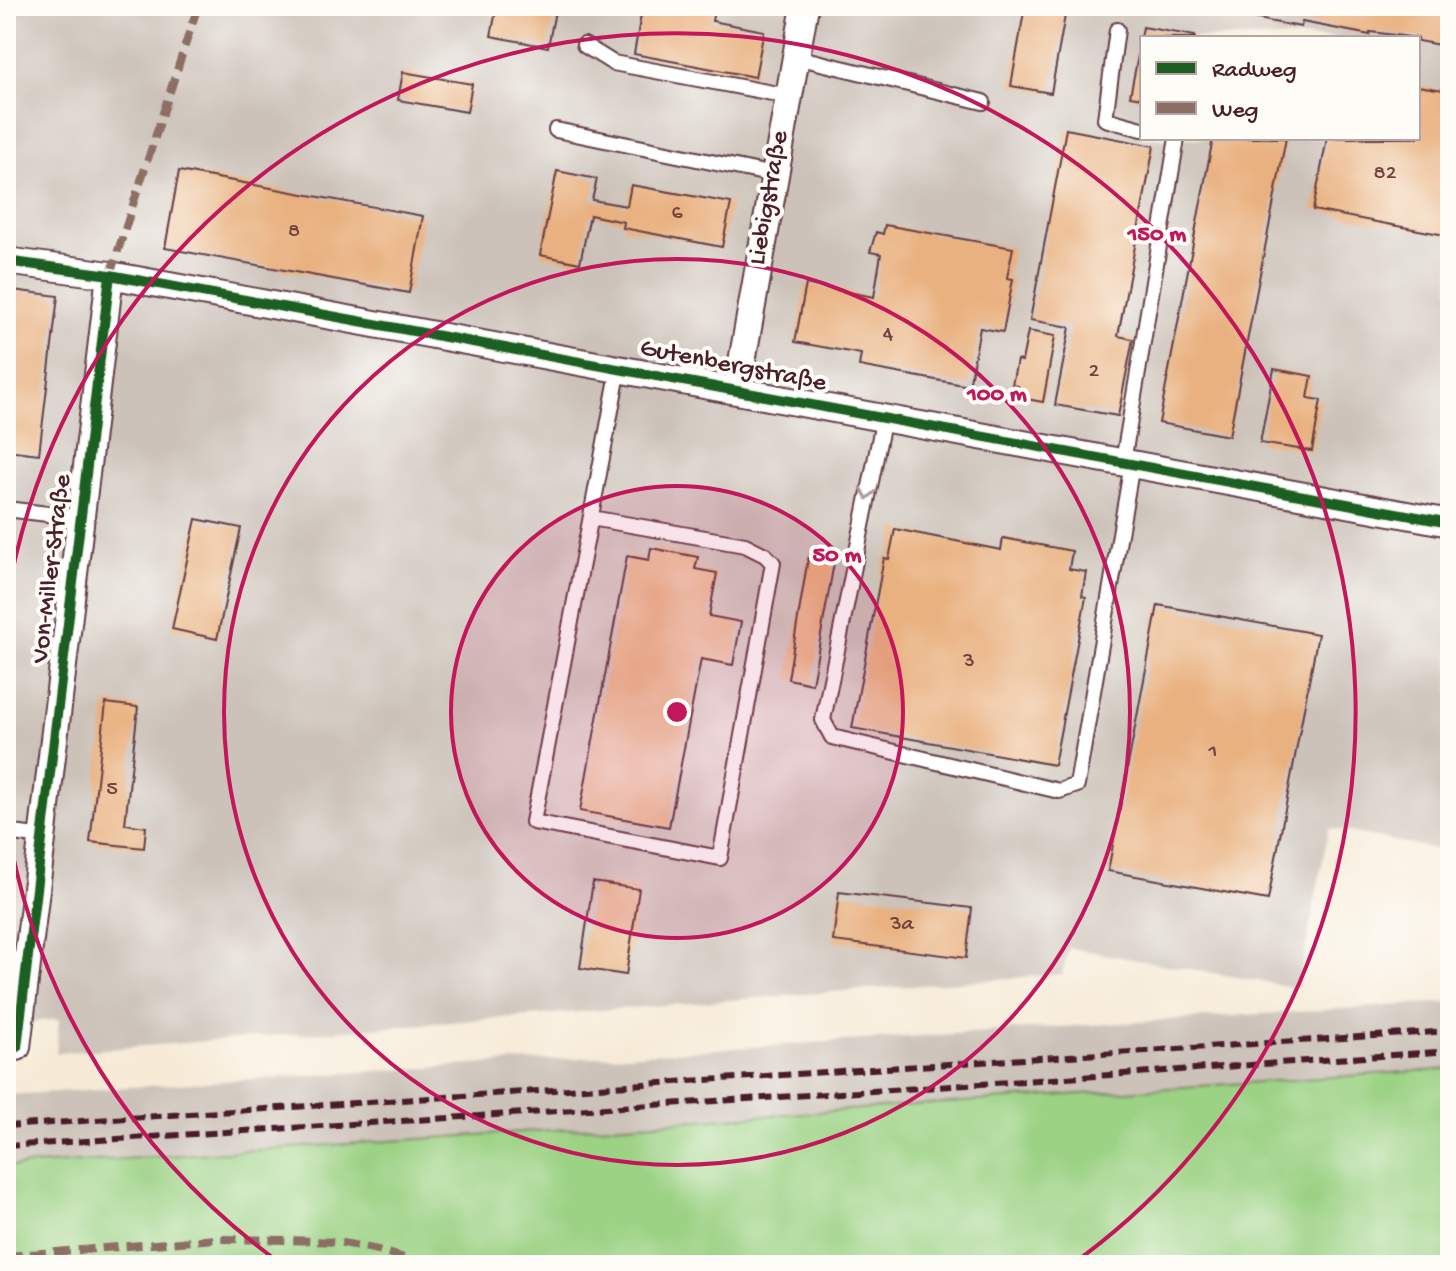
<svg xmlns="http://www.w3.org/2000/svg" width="1456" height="1271" viewBox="0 0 1456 1271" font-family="'Gochi Hand',sans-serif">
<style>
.industrial{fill:#ccc2b9;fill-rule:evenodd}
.green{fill:#9bd284;stroke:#727858;stroke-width:2}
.building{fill:#e9b180}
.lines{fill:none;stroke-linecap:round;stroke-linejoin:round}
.service-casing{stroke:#643e45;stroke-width:18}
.minor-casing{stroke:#643e45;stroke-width:30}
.service{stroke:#fff;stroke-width:14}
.minor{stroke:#fff;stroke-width:26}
.rail{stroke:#4a1f2b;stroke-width:6;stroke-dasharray:12 6;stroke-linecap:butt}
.quiet{stroke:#8d6e63;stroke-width:8;stroke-dasharray:16 8;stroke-linecap:butt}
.cycleway-casing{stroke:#fdfcf7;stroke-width:15}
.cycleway{stroke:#1b5e20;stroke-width:10}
.oneway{stroke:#ae9aa0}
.ring{fill:none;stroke:#c2185b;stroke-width:4}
.labels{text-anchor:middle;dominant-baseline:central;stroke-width:8;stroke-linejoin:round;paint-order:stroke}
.number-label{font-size:22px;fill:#724440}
.street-label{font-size:26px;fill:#4a1f2b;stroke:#fdfcf7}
.centre{fill:#c2185b;stroke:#fdfcf7;stroke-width:4}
.ring-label{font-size:24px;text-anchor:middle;font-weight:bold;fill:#c2185b;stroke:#fdfcf7;stroke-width:8;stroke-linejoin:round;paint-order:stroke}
</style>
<rect width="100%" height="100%" fill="#fdfcf7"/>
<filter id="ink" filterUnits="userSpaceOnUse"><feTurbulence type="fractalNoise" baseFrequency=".0125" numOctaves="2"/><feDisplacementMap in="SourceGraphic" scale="16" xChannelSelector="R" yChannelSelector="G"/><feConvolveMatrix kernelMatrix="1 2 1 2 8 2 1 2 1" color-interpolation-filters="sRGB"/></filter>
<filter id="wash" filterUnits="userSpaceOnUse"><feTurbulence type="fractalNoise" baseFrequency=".006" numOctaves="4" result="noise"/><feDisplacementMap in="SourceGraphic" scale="32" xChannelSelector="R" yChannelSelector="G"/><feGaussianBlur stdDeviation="1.8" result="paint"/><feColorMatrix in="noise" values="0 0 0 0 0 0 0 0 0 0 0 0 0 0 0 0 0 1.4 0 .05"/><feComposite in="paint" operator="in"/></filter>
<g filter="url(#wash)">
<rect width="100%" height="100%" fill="#f7ebd8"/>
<path class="industrial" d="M6 6H1450V852L1329 828 1298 988 1069 948 1062 974 56 1053 59 1019 6 1025ZM1142 38H1418V138H1142Z
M1450 1002V1069L6 1167V1095Z"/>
<path class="green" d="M1450 1069V1265H6V1167Z"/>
<g id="blocks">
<path class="building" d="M497 6H556L548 47 491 36Z
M637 6H715L712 21 764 31 755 77 634 54 642 9Z
M1025 6 1066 10 1051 93 1011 86Z
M1215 6H1450V47L1418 41V38L1370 32V35L1302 22 1301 27 1214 11Z
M1143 27 1195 36V38H1141Z
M1141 41H1142V98L1130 96Z
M403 72 472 84 467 112 398 100Z
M1418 86 1450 91V236L1313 210 1327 138H1418Z
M1066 129 1154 146 1118 336 1133 339 1118 416 1055 405 1070 327 1030 320Z
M1213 138H1286L1229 436 1159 423Z
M179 171 423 216 409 293 165 248Z
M557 171 597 179 592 200 627 206 631 185 731 203 722 247 623 228 624 222 590 215 580 263 540 255Z
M885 225 1013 248 1007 278 1013 279 1003 332 980 328 969 386 859 366 861 354 795 342 806 284 874 297 881 254 870 252 876 232 883 234Z
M6 289 58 296 39 454 6 450Z
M1028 331 1055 336 1043 402 1016 397 1018 386 1012 385 1017 360 1022 361Z
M1274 369 1312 376 1308 398 1321 400 1312 451 1260 443Z
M196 519 241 528 217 639 172 629Z
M895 529 1001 550 1003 538 1072 551 1069 569 1086 572 1082 596 1086 597 1054 765 852 728 884 558 889 559Z
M651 548 698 557 695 569 717 573 709 616 741 622 733 665 701 659 669 827 580 811 627 556 649 560Z
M808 558 834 563 812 684 788 679Z
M1158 605 1318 634 1268 900 1108 871Z
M106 703 138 707 125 824 146 827 144 848 90 842Z
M593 882 639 889 626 975 580 968Z
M839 892 972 908 966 958 833 941Z"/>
</g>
</g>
<g filter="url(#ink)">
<use href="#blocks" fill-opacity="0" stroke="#643e45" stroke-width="2"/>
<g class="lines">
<g class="service-casing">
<path id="service" d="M1117 30 1105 119 1142 129
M584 45 613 63 788 96
M796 57 983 102
M556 130 774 175
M884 417 823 720 832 737 1059 791 1077 785 1132 464
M1123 462 1177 138
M6 509 81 518
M591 518 745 545 765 555 773 563 720 858 533 822 619 368
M6 832 43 837"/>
</g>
<g class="minor-casing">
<path id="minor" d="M6 261 110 275 1450 523
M737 390 805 6
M6 1048 17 1047 110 275"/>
</g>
<use href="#service" class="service"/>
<use href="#minor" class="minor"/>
<path class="rail" d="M6 1126 1450 1031
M6 1146 952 1086 1450 1051"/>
<path class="quiet" d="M110 275 198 6
M6 1256 216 1239 289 1240 338 1242 378 1250 427 1265"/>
<g class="cycleway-casing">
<path id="cycleway" d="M6 261 110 275 1450 523
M6 1048 17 1047 110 275"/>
</g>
<use href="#cycleway" class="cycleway"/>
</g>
<defs><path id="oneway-chevron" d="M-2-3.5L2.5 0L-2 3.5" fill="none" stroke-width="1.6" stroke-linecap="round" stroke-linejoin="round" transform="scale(2)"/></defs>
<use class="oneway" href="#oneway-chevron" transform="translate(868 494) rotate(101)"/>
</g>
<circle cx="677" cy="712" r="226" fill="#c2185b" fill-opacity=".12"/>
<g class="ring">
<circle cx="677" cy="712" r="226"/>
<circle cx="677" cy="712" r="453"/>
<path d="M283 1265A679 679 0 0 1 6 818M6 606A679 679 0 1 1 1071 1265"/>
</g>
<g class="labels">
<g class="number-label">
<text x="1385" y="174">82</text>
<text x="677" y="214">6</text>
<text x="294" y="232">8</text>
<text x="888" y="335">4</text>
<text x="1094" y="372">2</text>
<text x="969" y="662">3</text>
<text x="1213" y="752">1</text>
<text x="112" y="790">5</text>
<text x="902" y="925">3a</text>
</g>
<g class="street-label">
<text transform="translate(770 198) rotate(-80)">Liebigstraße</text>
<text transform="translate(733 367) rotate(11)">Gutenbergstraße</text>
<text transform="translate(53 569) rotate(-83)">Von-Miller-Straße</text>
</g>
</g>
<circle cx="677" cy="712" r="12" class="centre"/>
<g class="ring-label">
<text x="1157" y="240">150 m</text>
<text x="997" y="400">100 m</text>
<text x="837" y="561">50 m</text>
</g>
<rect width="1456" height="1271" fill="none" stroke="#fdfcf7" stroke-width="32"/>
<rect x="1140" y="36" width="280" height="104" fill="#fdfcf7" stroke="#b5a4a5" stroke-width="2"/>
<rect x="1156" y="62" width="40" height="12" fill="#1b5e20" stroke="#b5a4a5" stroke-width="2"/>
<text x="1212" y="76" font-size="24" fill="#4a1f2b">Radweg</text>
<rect x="1156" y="102" width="40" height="12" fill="#8d6e63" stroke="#b5a4a5" stroke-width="2"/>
<text x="1212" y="116" font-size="24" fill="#4a1f2b">Weg</text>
</svg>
